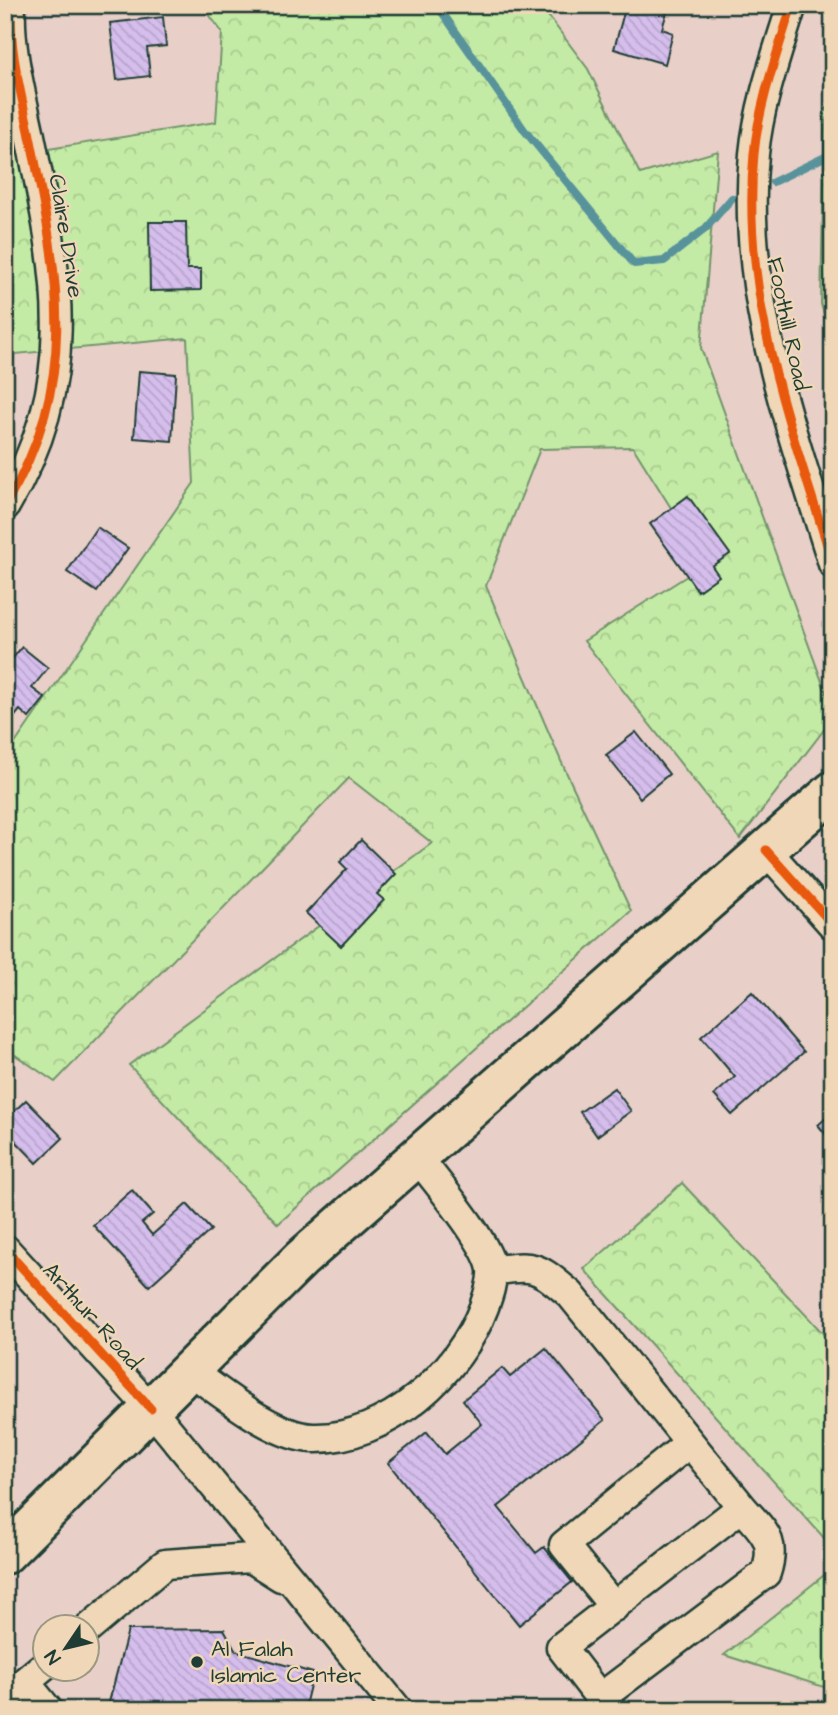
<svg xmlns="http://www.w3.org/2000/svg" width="838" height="1715" viewBox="0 0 838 1715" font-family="'Architects Daughter',sans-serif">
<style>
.forest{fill:url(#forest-crowns);stroke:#72946c;stroke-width:2}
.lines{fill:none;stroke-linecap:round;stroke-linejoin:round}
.stream{stroke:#59939b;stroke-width:8}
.building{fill:url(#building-back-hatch);stroke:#1f3d34;stroke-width:2}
.minor-casing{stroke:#1f3d34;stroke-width:33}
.highway-casing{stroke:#1f3d34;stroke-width:44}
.minor{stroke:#f0d7b7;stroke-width:28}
.highway{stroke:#f0d7b7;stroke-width:38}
.cycleway-casing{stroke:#f0d7b7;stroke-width:13}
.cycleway{stroke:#e8590c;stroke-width:9}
.poi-dot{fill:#1f3d34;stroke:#f0d7b7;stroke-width:2.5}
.labels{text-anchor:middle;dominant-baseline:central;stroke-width:5;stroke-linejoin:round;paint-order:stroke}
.street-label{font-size:23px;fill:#1f3d34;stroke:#f0d7b7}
.poi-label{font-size:23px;fill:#1f3d34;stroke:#f0d7b7;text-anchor:start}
</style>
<defs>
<pattern id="forest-crowns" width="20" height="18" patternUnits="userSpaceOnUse" patternTransform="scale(1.75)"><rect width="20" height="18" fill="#c4eba5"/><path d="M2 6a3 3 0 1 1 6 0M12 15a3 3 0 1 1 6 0" fill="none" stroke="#a8ca8f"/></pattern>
<pattern id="building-back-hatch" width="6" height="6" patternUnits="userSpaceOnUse" patternTransform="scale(1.75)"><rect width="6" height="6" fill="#d5bdec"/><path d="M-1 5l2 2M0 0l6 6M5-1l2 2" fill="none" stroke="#b6a3cb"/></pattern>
</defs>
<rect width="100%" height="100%" fill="#e8cfc7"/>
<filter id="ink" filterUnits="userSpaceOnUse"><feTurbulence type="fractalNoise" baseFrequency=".0143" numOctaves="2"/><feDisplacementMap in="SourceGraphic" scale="14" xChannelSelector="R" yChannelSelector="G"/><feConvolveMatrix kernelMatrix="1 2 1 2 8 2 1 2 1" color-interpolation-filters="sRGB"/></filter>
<g filter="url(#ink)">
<path class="forest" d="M202 5H540L588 69 640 174 718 151 701 348 833 712V718L740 839 584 641 706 564 633 447 540 449 486 586 561 761 631 911 278 1224 129 1065 432 843 349 778 55 1082 5 1048V758L194 483 187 338 5 355V156L216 122 222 32Z
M825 108 833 109V345L821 304Z
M682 1183 833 1344V1548L584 1269Z
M833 1568V1690L724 1655Z"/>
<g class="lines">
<path class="stream" d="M437 5 525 131 634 264 664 261 705 229 732 198
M773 182 833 153"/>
</g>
<path class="building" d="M626 5H669L662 29 673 33 665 64 614 49Z
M163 17 166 46 147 48 150 76 117 80 110 23Z
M149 222H186L187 269H201V290L150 291Z
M139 371 176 374 172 441 134 438Z
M688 496 730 554 712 566 719 576 698 591 650 524Z
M97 527 128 548 97 592 67 572Z
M22 647 48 668 32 688 45 698 29 718 20 710 6 727 5 667Z
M636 732 669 774 640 798 606 755Z
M361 840 396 874 377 894 384 900 341 946 306 913 347 869 340 862Z
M752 992 804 1052 732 1115 714 1095 735 1077 701 1037Z
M614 1088 631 1111 597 1136 580 1112Z
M26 1100 63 1138 37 1163 5 1130V1120Z
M833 1112V1143L818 1125Z
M132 1190 153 1214 142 1223 152 1235 187 1204 211 1230 149 1286 93 1225Z
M546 1348 605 1420 498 1507 536 1553 544 1547 572 1582 519 1625 388 1463 427 1432 445 1454 482 1424 463 1400 502 1368 510 1377Z
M224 1629 236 1651 313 1673 304 1710H107L128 1630Z"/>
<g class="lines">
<g class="minor-casing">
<path id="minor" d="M792 5C777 54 759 103 754 154 740 296 792 430 833 564
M5 506C83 376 57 270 29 131 20 89 9 48 11 5
M766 850 833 925
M5 1249 151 1409 398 1710
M492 1271C536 1264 536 1266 570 1294L742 1507 561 1647 600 1698 766 1573C777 1539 763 1532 742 1507
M189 1370C221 1392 274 1437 313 1438 387 1440 460 1372 484 1307 488 1296 493 1282 492 1270 489 1243 435 1181 417 1156
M614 1607 564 1545 689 1443
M88 1629 165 1564 251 1558 281 1577
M25 1682 48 1710
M5 1698 46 1664"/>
</g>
<g class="highway-casing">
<path id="highway" d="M5 1554 301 1259 833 791"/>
</g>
<use href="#minor" class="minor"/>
<use href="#highway" class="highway"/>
<g class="cycleway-casing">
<path id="cycleway" d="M792 5C777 54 759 103 754 154 740 296 792 430 833 564
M5 506C83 376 57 270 29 131 20 89 9 48 11 5
M766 850 833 925
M5 1249 151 1409"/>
</g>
<use href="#cycleway" class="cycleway"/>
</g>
</g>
<circle class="poi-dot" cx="197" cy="1662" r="7"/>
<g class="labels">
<g class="street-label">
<text transform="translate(66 236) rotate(81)">Claire Drive</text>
<text transform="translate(788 324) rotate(78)">Foothill Road</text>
<text transform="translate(92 1316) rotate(48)">Arthur Road</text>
</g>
<g class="poi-label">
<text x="211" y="1649">Al Falah<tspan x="211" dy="26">Islamic Center</tspan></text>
</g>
</g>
<rect width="838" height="1715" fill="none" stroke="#f0d7b7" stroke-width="28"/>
<rect x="14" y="14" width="810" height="1687" fill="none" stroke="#1f3d34" stroke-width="2.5" filter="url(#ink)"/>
<g transform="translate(66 1648) rotate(235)"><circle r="33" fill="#f0d7b7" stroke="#9c9983" stroke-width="2"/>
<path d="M0-5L12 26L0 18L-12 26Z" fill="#1f3d34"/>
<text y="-10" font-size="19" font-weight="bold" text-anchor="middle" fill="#1f3d34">N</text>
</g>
</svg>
